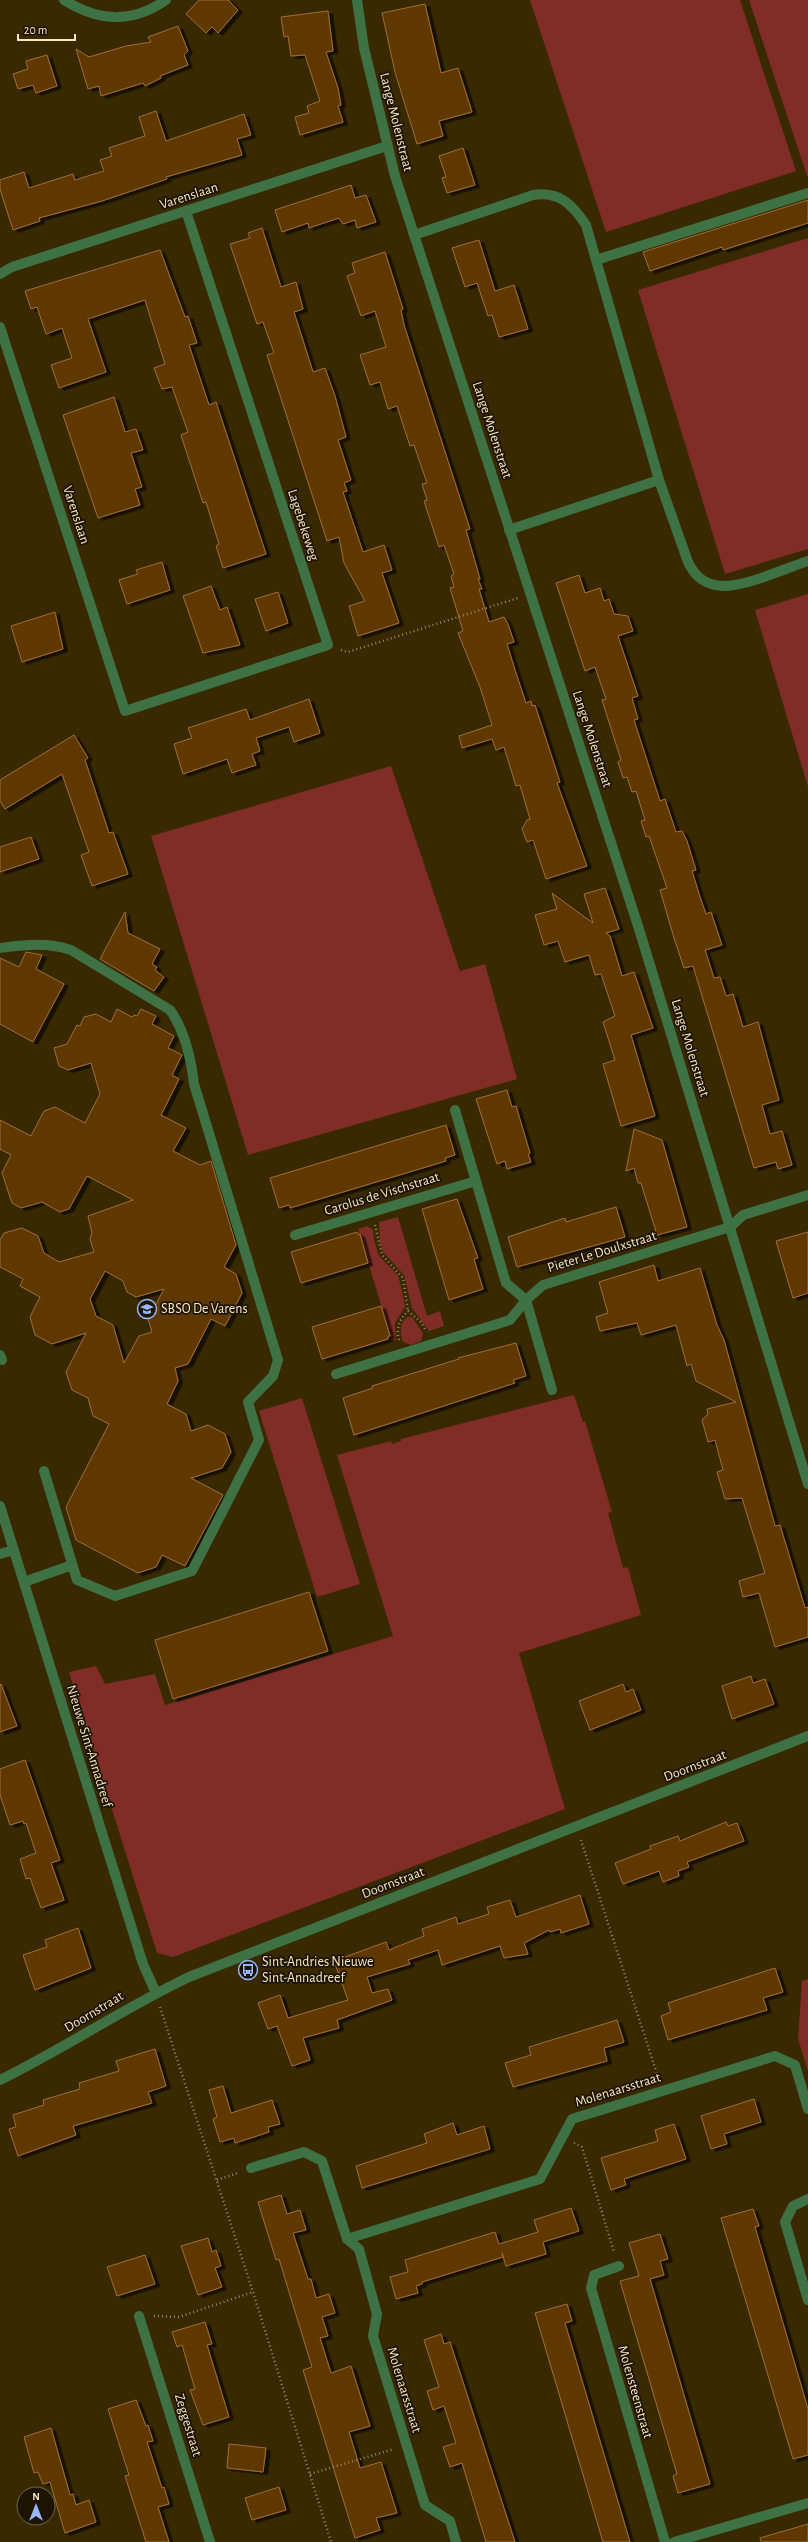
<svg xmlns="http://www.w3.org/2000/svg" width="808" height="2542" viewBox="0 0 808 2542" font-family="'Alegreya Sans',sans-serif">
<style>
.green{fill:#802c27}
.building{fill:#5f3800;stroke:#a16e36;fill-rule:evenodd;filter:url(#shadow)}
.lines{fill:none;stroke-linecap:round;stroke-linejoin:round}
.path{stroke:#968762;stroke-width:2.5;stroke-dasharray:1 3;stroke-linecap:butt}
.lane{stroke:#3e7244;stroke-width:10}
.street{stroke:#3e7244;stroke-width:10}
.labels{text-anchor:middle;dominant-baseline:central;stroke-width:3.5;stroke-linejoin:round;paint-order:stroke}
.street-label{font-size:14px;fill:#f7e7c5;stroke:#1c1300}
.poi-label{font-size:14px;fill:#f7e7c5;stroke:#1c1300;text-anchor:start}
</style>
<defs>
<filter id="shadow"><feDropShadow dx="4.5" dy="2.5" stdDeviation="0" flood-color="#0009"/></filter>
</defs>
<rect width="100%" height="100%" fill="#382901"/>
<path class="green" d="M530 0H740L796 171 606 232Z
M749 0H808V176H807Z
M808 238V549L725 574 638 290Z
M808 594V787L755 610Z
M391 766 460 971 485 964 517 1079 248 1155 151 836Z
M398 1217 427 1316 440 1311 444 1326 429 1331 412 1308 404 1275 383 1252 380 1243 379 1222Z
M367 1226 373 1230 374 1240 379 1256 398 1275 403 1295 405 1307 395 1323 396 1340 392 1341 358 1229Z
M408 1317H412L423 1333 421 1341 411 1345 403 1342C400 1333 399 1321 408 1317Z
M574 1395 583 1422 585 1421 612 1512 608 1513 623 1568 628 1567 641 1615 519 1653 565 1809 173 1957 157 1953 69 1672 96 1666 105 1684 155 1674 165 1705 393 1636 337 1455 391 1441 392 1444 401 1441V1439Z
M302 1398 360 1584 317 1597 259 1411Z
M808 1979V2071L798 2039 802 1981Z"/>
<path class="building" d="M199 0H228L238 10 218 33 212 27 206 33 186 14Z
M425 4 441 73 458 68 472 112 439 121 443 136 417 144 395 72 382 13Z
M328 11 333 51 326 52 338 88 341 105 338 106 343 122 300 135 295 117 309 113 307 106 320 101 305 55 291 56 288 36 284 37 281 17Z
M178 26 188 51 184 55 188 65 160 76 161 78 145 86 143 83 101 96 99 86 88 89 76 49 89 57 126 46 151 42 148 37Z
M47 55 57 86 36 93 33 85 18 89 13 74 28 69 26 61Z
M156 111 166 141 244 114 251 135 237 139 242 155 166 177 167 179 102 201 39 218 40 221 13 230 0 189V180L24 172 29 188 73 174 75 180 104 171 100 160 112 156 109 148 145 136 139 117Z
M463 148 475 185 447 193 442 178 446 177 439 156Z
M351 185 355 198 366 195 376 222 357 228 355 220 343 224 339 218 309 228 308 223 282 232 275 210Z
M808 200V223L723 250 722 247 650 271 643 252Z
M262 228 281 287 296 282 303 309 294 312 313 372 325 368 335 396 346 437 338 440 351 480 344 483 347 491 343 492 363 552 384 545 392 570 382 573 399 623 358 636 349 606 365 601 344 563 339 537 327 541 267 355 274 353 263 322 257 324 230 244 250 238 248 233Z
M479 240 495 291 514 285 528 329 499 337 492 315 488 316 477 283 465 287 452 248Z
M160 250 185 317 188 316 197 343 189 345 209 405 216 402 266 554 223 568 216 546 219 544 206 502 203 503 181 435 188 432 172 387 162 389 154 368 165 364 145 300 88 319 106 372 59 388 51 365 72 358 62 328 46 334 37 307 31 309 25 291Z
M385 252 403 309 401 310 404 325 470 529 466 530 480 579H478L482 589H479L489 622 504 617 508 624 514 642 507 644 515 670 526 703 531 701 532 706 535 705 560 782 557 783 587 866 546 879 533 840 527 842 522 829 527 820 530 819 520 785 516 786 504 747 496 750 492 739 462 748 459 736 492 725 480 687 458 633 463 631 450 588 454 587 451 576 454 574 444 545 439 547 424 501 427 500 422 484 427 483 414 445 410 446 397 406 388 409 380 382 370 385 360 355 386 347 375 311 361 316 347 276 355 273 352 263Z
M114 397 125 432 136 429 143 450 131 453 142 487 135 489 140 505 98 518 63 415Z
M162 562 170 590 127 604 119 580 138 574 136 570Z
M579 575 585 593 600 588 604 601 609 599 614 614 628 616 633 631 618 636 638 696 632 698 638 719 634 720 660 801 665 799 676 832 682 831 687 841 696 870 692 871 700 897 706 914 711 912 722 945 705 950 714 978 720 977 726 996 733 994 743 1027 758 1022 779 1100 762 1105 770 1134 782 1131 792 1165 778 1169 776 1162 754 1168 693 966 684 968 674 938 660 890 667 888 649 836 646 837 641 821 645 820 636 791 632 792 627 777 623 778 618 762 621 760 602 700 606 699 595 667 585 671 556 583Z
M211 586 220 610 227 607 240 645 203 653 183 596Z
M278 592 288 623 266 631 255 599Z
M55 612 63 649 22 662 11 626Z
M309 699 320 733 294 742 289 727 256 738 260 751 252 754 256 765 232 773 227 759 183 774 174 744 192 738 188 728 246 709 250 720Z
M74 735 88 758 85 760 109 833 113 832 128 874 92 886 81 855 89 852 62 774 5 809 0 801V780Z
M31 837 39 859 0 872V847Z
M605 888 619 929 606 933 610 936 622 976 634 972 653 1028 631 1035 655 1116 621 1126 603 1064 615 1060 603 1022 615 1016 601 974 595 975 589 955 565 962 558 941 544 945 535 915 557 909 552 893 593 923 584 894Z
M125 912 128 933 160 949 152 964 157 967 155 970 164 977 154 991 100 959Z
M26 952 42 955 36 969 64 984 33 1042 0 1024V958L19 967Z
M117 1009 132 1017 134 1015 137 1016 141 1009 156 1016 152 1024 174 1036 168 1048 182 1055 172 1075 179 1079 161 1115 186 1128 173 1151 200 1165 211 1161 236 1245 224 1267 236 1274 242 1293 225 1326 211 1319 188 1364 175 1368 178 1381 167 1404 186 1414 191 1431 208 1425 225 1434 231 1452 222 1468 191 1478 223 1495 185 1566 162 1555 156 1567 138 1573 76 1540 66 1507 109 1424 93 1416 88 1398 72 1390 66 1372 86 1333 52 1344 35 1335 30 1317 40 1297 20 1286 23 1279 0 1267V1240L4 1233 22 1228 38 1236 44 1253 59 1262 94 1252 90 1239 92 1233 88 1216 133 1200 87 1176 69 1209 60 1212 42 1202 21 1208 12 1203 2 1173 11 1155 0 1149V1120L31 1136 44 1111 55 1107 85 1123 100 1094 91 1063 68 1070 59 1066 54 1048 67 1044 77 1025 80 1026 84 1017 96 1014 111 1022ZM105 1271 123 1281 127 1292 136 1297 164 1289 148 1319 152 1332 139 1336 124 1363 113 1325 96 1316 90 1299Z
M507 1090 512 1107 516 1106 530 1153 528 1154 531 1162 507 1169 505 1161 497 1164 476 1099Z
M446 1125 455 1155 445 1158 446 1161 290 1208 289 1205 279 1208 270 1178Z
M634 1129 662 1140 687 1227 657 1235 641 1183H638L634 1168 626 1171Z
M457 1199 478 1258 474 1259 483 1289 449 1300 422 1209Z
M616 1207 625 1237 517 1267 508 1237 565 1218 566 1222Z
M357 1232 358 1235 360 1234 368 1263 301 1283 291 1252Z
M808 1232V1293L793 1298 776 1241Z
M654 1265 658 1281 700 1268 717 1325 724 1340 775 1526 780 1525 805 1608 808 1607V1637L775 1647 759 1593 743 1597 739 1581 765 1573 742 1498 725 1499 717 1472 723 1470 715 1440 708 1442 702 1420 708 1414 707 1409 736 1402 696 1381 691 1364 687 1366 676 1325 641 1335 637 1323 600 1331 596 1317 608 1313 599 1282Z
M381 1306 390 1336H388V1339L322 1359 312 1327Z
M516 1343 526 1376 513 1380 515 1383 354 1435 343 1398 373 1388 372 1386 459 1359 458 1358Z
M309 1592 328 1651 173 1699 155 1640Z
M751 1676 753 1683 765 1679 774 1704 732 1719 722 1686Z
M1 1684 17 1726 0 1732V1685Z
M623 1684 626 1692 633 1689 641 1710 590 1730 579 1701Z
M25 1760 60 1860 51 1863 64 1900 41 1908 30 1878 26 1879 20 1859 36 1853 26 1823 24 1824 23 1821 10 1825 0 1795V1769Z
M726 1822 728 1826 737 1823 744 1841 687 1862 689 1867 678 1871 679 1876 663 1882 659 1871 623 1884 615 1863 651 1849 650 1846 678 1836 680 1841Z
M580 1895 589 1924 561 1933 560 1929 550 1932 549 1930 524 1943 528 1954 504 1958 500 1946 442 1965 438 1950 408 1960 410 1964 367 1977 372 1993 388 1989 392 2000 337 2020 339 2028 303 2038 310 2060 292 2066 277 2026 268 2029 258 2003 280 1995 288 2018 348 2000 334 1961 386 1942 389 1950 424 1936 422 1929 456 1917 458 1924 489 1914 487 1907 510 1900 516 1917Z
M78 1928 91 1968 35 1990 23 1955 47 1947 45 1940Z
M775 1968 783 1992 763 1998 767 2010 668 2040 661 2016 671 2012 668 2003Z
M617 2020 624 2042 604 2048 607 2061 513 2087 505 2063 531 2055 529 2047Z
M155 2049 166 2086 148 2092 152 2103 73 2126 76 2135 18 2156 9 2129 16 2127 13 2115 44 2105 43 2100 80 2089 79 2083 119 2071 116 2061Z
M223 2086 231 2113 272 2100 280 2124 268 2127 269 2132 251 2138 235 2143 234 2138 220 2142 213 2119 217 2117 209 2090Z
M754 2099 761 2122 724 2134 727 2144 711 2149 701 2116Z
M453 2123 457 2135 484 2126 490 2149 362 2188 356 2166 427 2143 424 2134Z
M674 2124 686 2159 624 2179 626 2185 611 2190 601 2158 658 2141 655 2130Z
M281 2195 287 2214 300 2210 306 2230 293 2233 308 2279H311L316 2298 329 2294 335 2313 322 2317 328 2336 320 2338 331 2373 351 2366 370 2426 349 2432 360 2468 381 2462 397 2513 376 2518 380 2530 355 2538 303 2370 312 2367 279 2259 276 2260 258 2202Z
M571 2208 579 2231 543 2242 546 2254 506 2266 502 2253 503 2257 422 2282V2284L416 2286 418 2293 396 2299 390 2277 408 2272 405 2260 495 2232 499 2244 519 2238 538 2232 534 2220Z
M753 2209 759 2226 755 2227 808 2409V2455L793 2459 721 2218Z
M660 2234 668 2259 660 2261 664 2275 650 2279 710 2484 678 2493 673 2476 677 2474 620 2281 639 2276 629 2243Z
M208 2238 212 2252 216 2250 221 2266 215 2268 222 2287 198 2295 181 2246Z
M145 2255 155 2284 117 2296 107 2267Z
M567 2304 572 2321 565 2323 630 2542H603L535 2313Z
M205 2322 212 2344 207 2345 229 2417 203 2425 190 2390 195 2389 182 2345 177 2347 172 2332Z
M441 2334 444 2344 450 2342 515 2542H486L462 2463 450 2467 443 2447 456 2443 444 2406 433 2410 427 2391 439 2387 424 2340Z
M136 2400 146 2426 148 2425 153 2441 147 2442 162 2488 164 2487 169 2504 158 2507 169 2542H146L125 2476 129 2475 108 2409Z
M51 2428 70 2495 73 2494 76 2505 89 2500 96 2522 65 2533 50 2482 43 2484 38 2472 34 2473 24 2437Z
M229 2444 266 2448 263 2472 227 2468Z
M279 2487 286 2510 252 2520 245 2498Z
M808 2524V2542H761L760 2538Z"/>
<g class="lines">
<path class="path" d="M341 650 348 652 518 598
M375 1225 382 1255 403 1278 408 1311
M399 1340C396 1328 399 1320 408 1311L421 1322 426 1331
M581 1840 658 2077
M160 2007 253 2292 331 2542
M574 2143 582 2147 614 2252
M217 2180 238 2173
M154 2316 179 2317 253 2292
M310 2474 394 2449"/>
<path class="lane" d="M414 235 533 195C559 191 572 204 586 225L659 480 688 562C694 574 701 582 715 585 738 591 785 568 808 561
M596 260 808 193
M509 530 659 480
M0 948C25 945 46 942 71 950L170 1010C185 1031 191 1058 194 1084L278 1360 273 1376 248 1402 259 1440 192 1571 115 1596 77 1580 44 1471
M730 1227 743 1215 808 1195
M0 1355 2 1360
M24 1582 72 1565"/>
<path class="street" d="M64 0C99 22 132 24 166 0
M357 0 364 48 395 176 639 929 808 1484
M0 274 12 267 387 146
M0 327 125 711 328 645 186 211
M455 1110 506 1283 526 1300 552 1390
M295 1235 476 1181
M336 1374 510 1320 526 1300 543 1285 730 1227
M0 1506 143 1964 156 1993
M0 1554 14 1550
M0 2080C65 2048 124 2008 189 1977L808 1736
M251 2168 304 2152 322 2161 347 2239 359 2249 377 2314 373 2336 425 2505 450 2521 456 2542
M808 2199 793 2206 785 2222 808 2300
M347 2239 540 2179 572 2119 775 2056 795 2065 808 2109
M619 2266 594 2275 591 2288 665 2542
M139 2316 210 2542
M674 2542 808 2503"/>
</g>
<defs>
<g id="school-ring" transform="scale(1)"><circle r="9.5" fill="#1c1300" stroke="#98b6fd" stroke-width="1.5"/><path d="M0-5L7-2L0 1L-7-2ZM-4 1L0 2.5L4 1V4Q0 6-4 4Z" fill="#98b6fd"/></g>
<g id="bus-ring" transform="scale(1)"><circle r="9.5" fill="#1c1300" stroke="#98b6fd" stroke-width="1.5"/><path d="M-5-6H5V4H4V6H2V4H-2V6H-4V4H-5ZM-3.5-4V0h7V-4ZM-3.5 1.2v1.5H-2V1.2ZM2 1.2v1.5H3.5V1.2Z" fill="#98b6fd"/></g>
</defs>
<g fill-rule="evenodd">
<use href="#school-ring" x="147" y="1309"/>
<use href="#bus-ring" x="248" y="1970"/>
</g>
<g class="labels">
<g class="street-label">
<text transform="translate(396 122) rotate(76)">Lange Molenstraat</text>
<text transform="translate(189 196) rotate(-18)">Varenslaan</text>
<text transform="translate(492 430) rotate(72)">Lange Molenstraat</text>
<text transform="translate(76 515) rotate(72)">Varenslaan</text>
<text transform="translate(303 525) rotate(72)">Lagebekeweg</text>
<text transform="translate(592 739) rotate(72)">Lange Molenstraat</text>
<text transform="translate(690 1048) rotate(73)">Lange Molenstraat</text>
<text transform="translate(382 1194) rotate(-17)">Carolus de Vischstraat</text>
<text transform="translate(602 1252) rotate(-17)">Pieter Le Doulxstraat</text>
<text transform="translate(89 1746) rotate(73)">Nieuwe Sint-Annadreef</text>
<text transform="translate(695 1766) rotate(-21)">Doornstraat</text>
<text transform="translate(393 1883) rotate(-21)">Doornstraat</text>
<text transform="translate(94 2012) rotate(-31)">Doornstraat</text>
<text transform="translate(618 2090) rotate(-17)">Molenaarsstraat</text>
<text transform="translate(404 2390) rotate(73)">Molenaarsstraat</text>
<text transform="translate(635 2392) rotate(74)">Molensteenstraat</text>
<text transform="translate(188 2425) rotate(73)">Zeggestraat</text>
</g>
<g class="poi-label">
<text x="161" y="1309">SBSO De Varens</text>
<text x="262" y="1962">Sint-Andries Nieuwe<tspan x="262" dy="16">Sint-Annadreef</tspan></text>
</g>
</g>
<g transform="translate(36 2506)"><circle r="19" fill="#1c1300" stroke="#74684f"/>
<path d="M0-3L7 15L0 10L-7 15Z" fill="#98b6fd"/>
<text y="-6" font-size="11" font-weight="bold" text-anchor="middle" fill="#f7e7c5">N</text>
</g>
<path d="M18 34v6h57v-6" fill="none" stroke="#f7e7c5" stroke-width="2"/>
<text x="24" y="34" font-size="12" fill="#f7e7c5" stroke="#1c1300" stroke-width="3" paint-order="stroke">20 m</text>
</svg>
